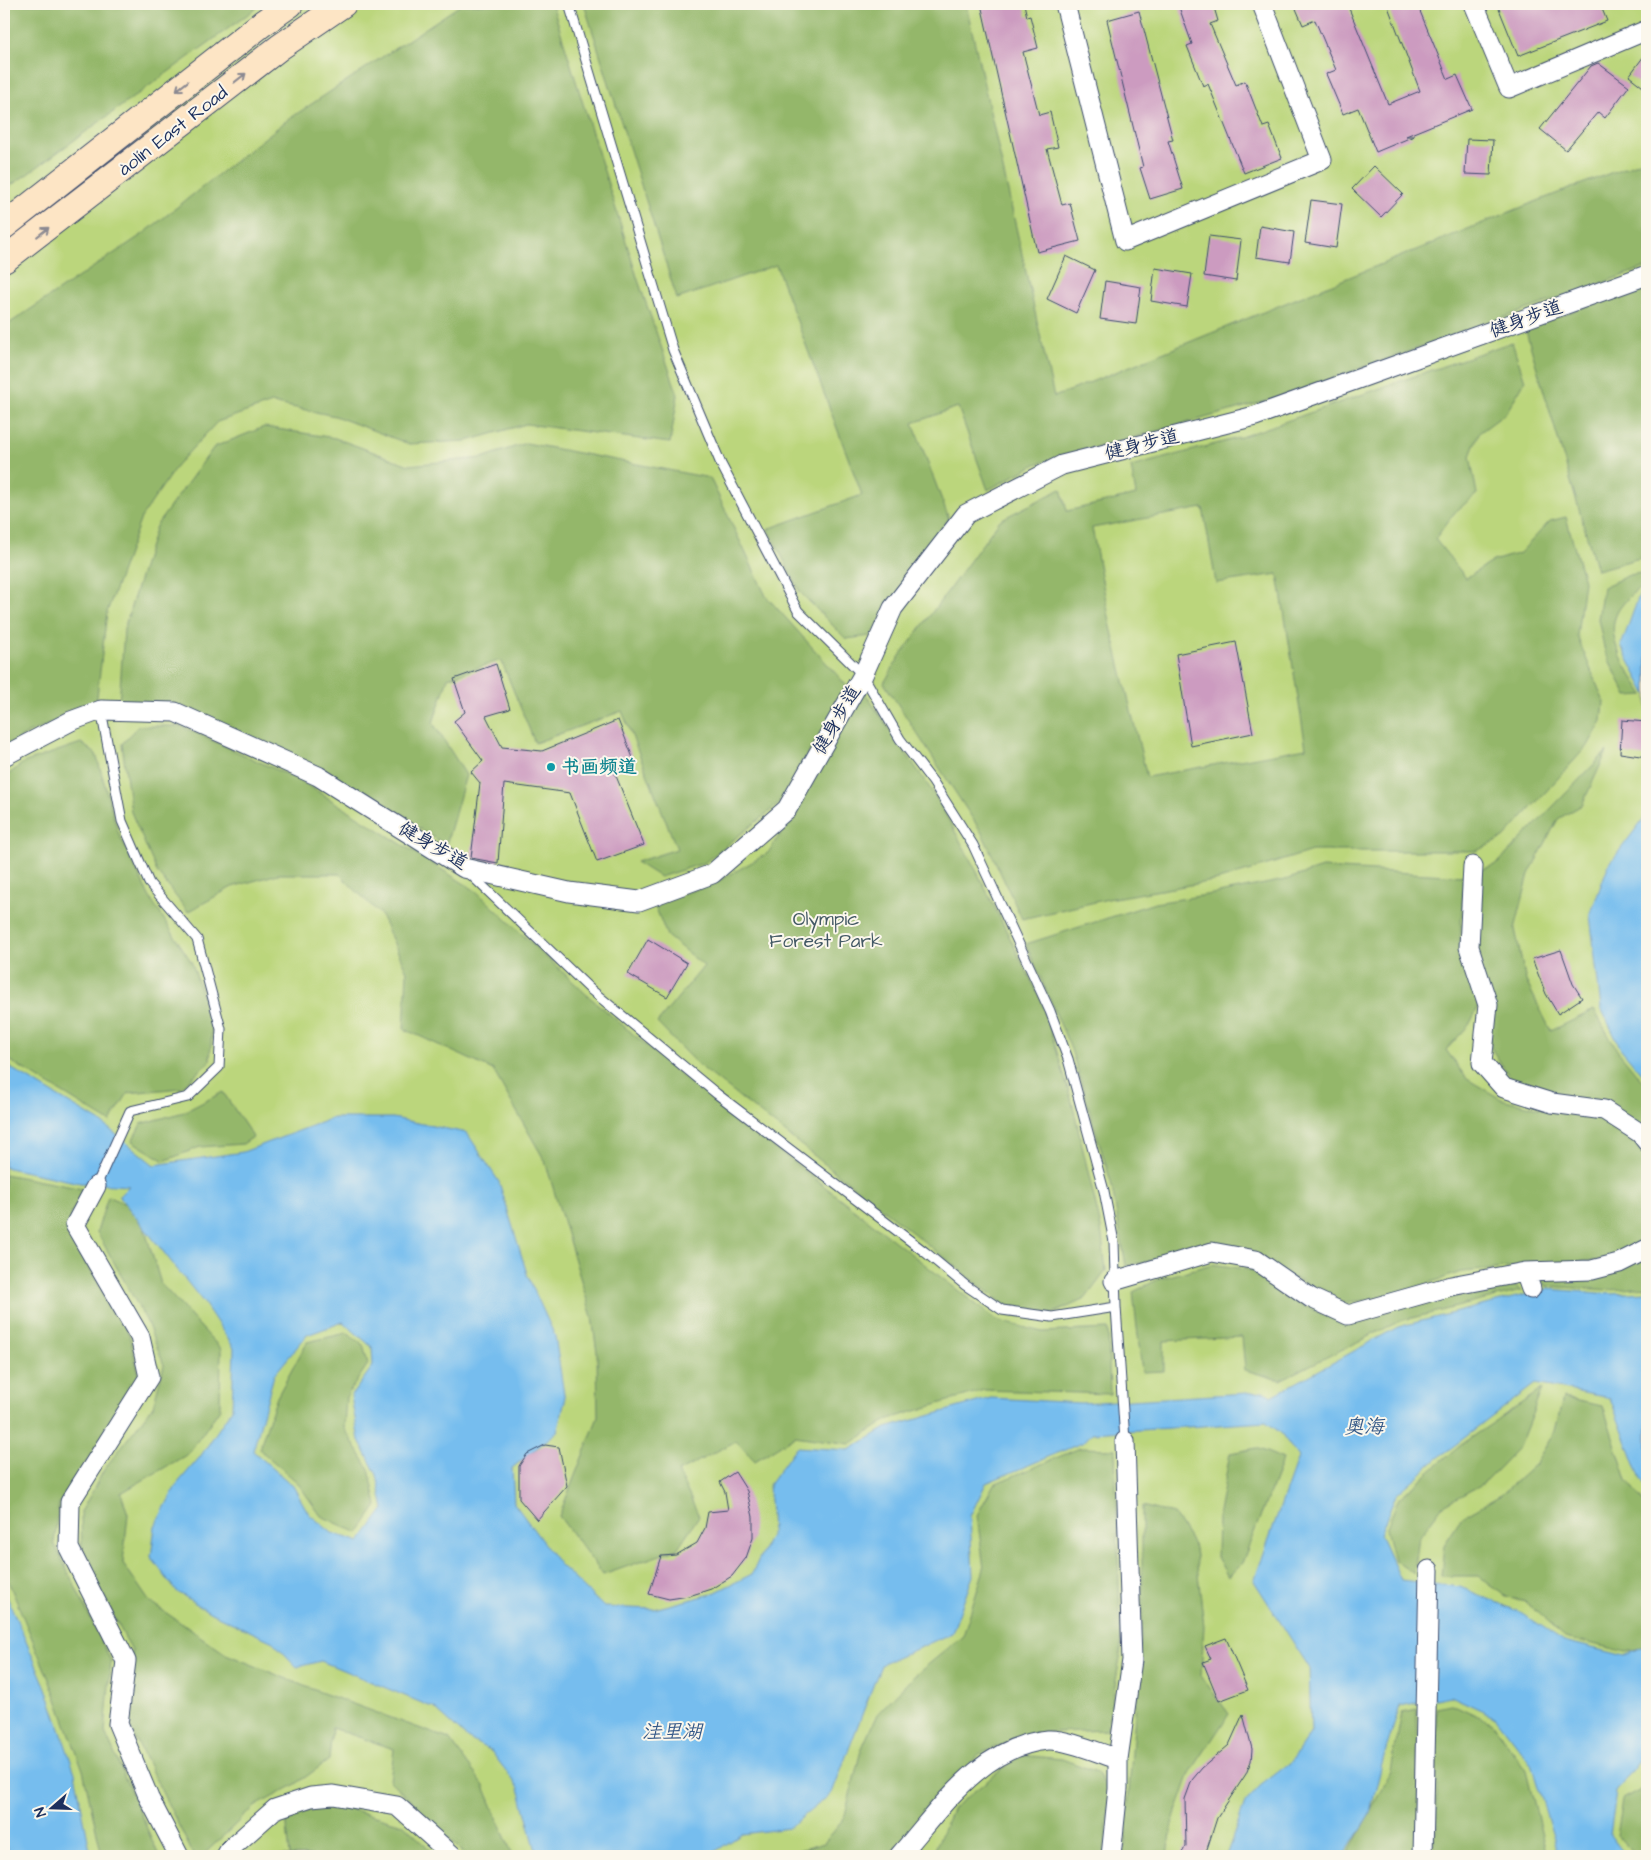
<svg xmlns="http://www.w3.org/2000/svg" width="1651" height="1860" viewBox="0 0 1651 1860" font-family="'Architects Daughter','LXGW WenKai TC',sans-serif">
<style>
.green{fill:#bbd67b;stroke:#6b826c}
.forest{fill:#94b76b;stroke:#587364;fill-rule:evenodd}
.water{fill:#76bdee;stroke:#4876a6;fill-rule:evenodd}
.building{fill:#cc9bc0}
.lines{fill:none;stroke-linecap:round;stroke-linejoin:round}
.lane-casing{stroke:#3a4a6c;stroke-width:11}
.street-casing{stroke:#3a4a6c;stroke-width:21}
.secondary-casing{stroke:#3a4a6c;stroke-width:28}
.lane{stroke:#fff;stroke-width:9}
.street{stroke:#fff;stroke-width:19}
.secondary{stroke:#fde5c5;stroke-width:26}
.oneway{stroke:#8c8a92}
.culture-dot{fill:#0f9aa8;stroke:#fbf7ec;stroke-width:2}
.labels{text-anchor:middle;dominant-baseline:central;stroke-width:4;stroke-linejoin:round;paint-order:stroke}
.street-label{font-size:19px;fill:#1b2f5e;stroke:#fbf7ec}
.culture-label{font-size:19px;font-weight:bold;fill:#0d838f;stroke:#fbf7ec;text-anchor:start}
.park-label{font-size:19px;fill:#435965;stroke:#fbf7ec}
.water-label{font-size:20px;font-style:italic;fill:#365a89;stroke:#fbf7ec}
</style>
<rect width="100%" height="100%" fill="#fbf7ec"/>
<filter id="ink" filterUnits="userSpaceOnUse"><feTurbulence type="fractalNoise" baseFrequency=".02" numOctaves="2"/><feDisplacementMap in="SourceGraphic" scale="10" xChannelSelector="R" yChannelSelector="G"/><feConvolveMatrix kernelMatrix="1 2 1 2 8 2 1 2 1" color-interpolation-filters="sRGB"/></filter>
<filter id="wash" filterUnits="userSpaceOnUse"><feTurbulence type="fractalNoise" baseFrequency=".0096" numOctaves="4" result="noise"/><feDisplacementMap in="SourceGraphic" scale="20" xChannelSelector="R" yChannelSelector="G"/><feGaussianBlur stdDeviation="1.12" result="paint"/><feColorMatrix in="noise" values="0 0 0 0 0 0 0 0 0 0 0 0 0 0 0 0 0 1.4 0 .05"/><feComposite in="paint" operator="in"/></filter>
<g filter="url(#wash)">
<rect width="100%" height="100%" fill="#ede0be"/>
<path class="green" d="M4 4H1647V1856H4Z"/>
<path class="forest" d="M4 4H262L29 173 4 190Z
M462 4H552L638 280 678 395 670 443 526 424 467 441 409 444 335 416 272 403 217 422 177 465 141 518 107 612 96 705 28 733 4 749V327L143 234 286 121Z
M584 4H966L1054 397 1527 205 1647 159V267L1274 399 1036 464 988 490 958 407 913 423 949 519 926 547 871 636 846 639 800 592 768 529 862 495 776 265 677 299Z
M1647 285V556L1597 570 1525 328Z
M1512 342 1525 381 1506 413 1479 433 1470 456 1477 494 1455 512 1435 539 1466 578 1493 561 1520 553 1550 521 1566 517 1584 581 1577 636 1604 702 1602 721 1589 744 1504 838 1476 851H1312L1219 880 1108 899 1022 919 982 833 884 683 900 656 1000 520 1061 489 1067 511 1136 495 1131 467 1238 438ZM1203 508 1216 583 1278 574 1306 748 1147 777 1111 627 1092 528Z
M264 427 335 438 409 465 482 458 526 443 710 478 766 596 847 686 780 803 704 863 660 877 636 862 677 849 622 711 535 743 501 660 448 678 433 723 466 775 446 845 321 768 119 704 124 629 156 526 214 447Z
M1647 572V586C1635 590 1631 594 1623 604 1598 633 1628 669 1644 695L1627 696 1605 652 1598 619 1603 587 1629 575Z
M862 689 938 800 978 874 1042 1002 1072 1102 1101 1228 1106 1271 1085 1299 1052 1314 1006 1306 696 1063 657 1023 704 966 667 936 654 903 715 883 768 853 799 805Z
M138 726H181L301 781 476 891 586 994 674 1069 996 1320 1042 1332 1108 1329 1110 1394 984 1390 889 1419 850 1444 795 1436 755 1461 736 1441 678 1472 699 1516 677 1549 603 1575 559 1516 598 1417 597 1353 592 1317 545 1161 493 1070 404 1029 407 972 381 915 339 874H278L232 887 188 912 157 872 131 812 122 744Z
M81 743 96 754 118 832 149 896 192 963 212 1026 210 1061 181 1088 128 1093 110 1122 4 1057V778L23 763Z
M1607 751 1582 805 1558 819 1529 874 1515 929 1526 981 1551 1031 1594 1010 1617 1050 1647 1087V1130L1548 1097 1511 1079 1491 1048 1476 945 1478 871 1497 864Z
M1322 868 1464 876 1460 942 1479 1006 1469 1025 1446 1050 1467 1079 1501 1099 1557 1112 1601 1117 1638 1140 1647 1150V1239L1644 1243 1613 1259 1461 1272 1387 1298 1338 1303 1300 1280 1198 1251 1126 1266 1111 1182 1071 1049 1026 944 1155 903 1219 893 1285 880Z
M223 1092 253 1137 243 1144 200 1147 164 1161 132 1141 141 1124 184 1112Z
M4 1174 83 1189 71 1215 75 1245 129 1334 140 1379 59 1504 54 1543 111 1661 105 1732 159 1856H102L83 1770 55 1694 4 1571Z
M108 1196 139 1210 161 1284 221 1349 220 1409 188 1454 121 1493 128 1514 123 1563 149 1601 226 1654 309 1688 449 1739 484 1786 513 1856H467L390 1781 394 1749 332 1728 329 1760 296 1784 254 1807 202 1856H194L128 1724 132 1651 82 1555 81 1512 105 1468 153 1406 164 1365 146 1320 97 1232Z
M1647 1256V1287L1610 1290 1546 1286 1542 1278Z
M1212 1264 1258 1271 1295 1302 1330 1317 1358 1323 1397 1306 1513 1285 1521 1291 1400 1321 1280 1380 1245 1370 1242 1337 1164 1341V1371L1142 1372 1133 1292 1159 1279Z
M347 1333 363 1345 368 1364 346 1397 344 1428 369 1469 377 1506 358 1533 321 1516 297 1482 259 1449 277 1397 307 1342Z
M1542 1389 1519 1447 1484 1483 1442 1506 1419 1537 1414 1574 1394 1560 1386 1529 1399 1498 1461 1445Z
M1563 1398 1603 1406 1627 1480 1647 1507V1649L1625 1652 1565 1637 1525 1602 1505 1596 1478 1576H1441L1444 1545 1463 1516 1501 1495 1535 1464 1555 1431Z
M1080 1448 1115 1449 1121 1652 1107 1730 1031 1733 979 1754 887 1856H784L785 1854 824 1843 844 1819 861 1750 877 1714 913 1677 963 1636 984 1569 977 1515 994 1484Z
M1257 1448 1283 1459 1242 1563 1228 1577 1217 1557 1218 1518 1230 1453Z
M1142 1506 1174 1514 1195 1548 1204 1626 1201 1676 1229 1714 1190 1773 1172 1824 1168 1856H1124L1142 1624Z
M1452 1704 1493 1723 1526 1771 1547 1856H1433L1437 1824 1436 1707Z
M1417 1709 1419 1837 1417 1856H1347L1391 1771 1402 1712Z
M1020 1755 1062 1759 1097 1772 1110 1793 1104 1856H927L935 1849 953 1808Z
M1647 1783V1856H1636L1617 1835 1623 1800 1640 1791Z
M332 1804 403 1824 437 1856H290L286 1817Z"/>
<path class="water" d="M1647 591V695L1621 646 1640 593Z
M1647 814V1080L1621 1049 1601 1008 1590 915 1608 866Z
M4 1064 102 1123 154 1165 243 1152 333 1118H393L467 1133 499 1182 528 1277 555 1336 565 1401 557 1432 512 1468 514 1503 559 1564 604 1607 654 1609 712 1594 752 1574 772 1531 769 1485 796 1447 849 1450 886 1428 991 1398 1081 1403 1264 1392 1272 1396 1398 1327 1548 1289 1611 1294 1647 1292V1489L1641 1480 1610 1398 1535 1384 1438 1458 1396 1495 1380 1534 1401 1580 1460 1587 1522 1613 1564 1641 1624 1656 1647 1646V1751L1616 1792 1610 1835 1626 1856H1559L1531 1764 1494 1716 1451 1696 1400 1706 1384 1756 1370 1813 1344 1856H1226L1245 1803 1260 1786 1291 1762 1311 1732 1309 1667 1254 1581 1298 1457 1281 1433 1266 1422 1092 1433 1084 1442 986 1483 970 1516 973 1576 952 1633 881 1665 832 1793 789 1828 742 1834 708 1856H541L536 1851 519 1788 491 1751 467 1738 434 1708 321 1661 297 1667 273 1642 211 1613 176 1591 151 1557 155 1526 177 1484 200 1457 232 1409 234 1348 204 1303 119 1196 129 1186 80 1183 4 1167ZM343 1322 372 1347 373 1366 351 1396 359 1440 377 1475 384 1509 360 1542 332 1533 309 1514 293 1486 253 1451 274 1375 307 1335Z
M4 1590 46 1688 75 1773 91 1856H9L4 1840Z"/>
<g id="blocks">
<path class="building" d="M981 4H1024L1027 17 1030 16 1038 48 1023 52 1039 115 1050 112 1058 147 1047 149 1062 205 1070 203 1080 241 1037 252Z
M1178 4H1213L1218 21 1210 24 1236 85 1245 81 1263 127 1269 125 1282 158 1244 173 1208 84 1203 86 1187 46 1192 44Z
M1294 4H1352L1348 6 1388 104 1420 91 1387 4H1417L1448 79 1457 75 1472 109 1406 136H1414L1376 152 1358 108 1343 114 1326 74 1336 70 1315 20 1303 25Z
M1497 4H1600L1607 21 1518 56Z
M1139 11 1173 140 1168 141 1183 189 1150 199 1140 168 1143 167 1107 20Z
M1647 52V90L1629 76Z
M1598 63 1629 86 1605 118 1598 112 1566 150 1540 129 1591 66Z
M1467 139 1493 140 1491 175 1465 174Z
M1374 166 1403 194 1381 217 1352 189Z
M1311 200 1342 204 1336 248 1305 243Z
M1260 226 1294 232 1290 262 1256 257Z
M1209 236 1241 240 1236 281 1204 276Z
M1066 256 1095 270 1076 313 1047 299Z
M1155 268 1192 274 1187 307 1151 301Z
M1105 281 1141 287 1136 324 1100 319Z
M1236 642 1253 733 1191 746 1176 654Z
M496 664 510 709 486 716 502 747 542 751 618 720 635 763 614 771 644 845 597 862 570 793 504 784 498 863 471 858 480 783 471 772 483 761 454 721 465 712 454 679Z
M1622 720 1647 722V757L1620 753Z
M648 939 687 963 667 997 628 974Z
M1561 950 1573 984 1582 998 1558 1014 1546 994 1532 959Z
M545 1445 559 1447 567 1486 537 1520 519 1499V1466L527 1454Z
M735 1472 747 1491 753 1517V1538L746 1558 732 1576 711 1589 689 1596 669 1599 649 1594 661 1556 676 1555 697 1543 705 1528 708 1512 728 1510 725 1492 720 1482Z
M1226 1638 1248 1690 1219 1701 1203 1662 1211 1659 1205 1646Z
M1243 1714 1252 1749 1251 1761 1246 1774 1217 1818 1207 1849 1200 1856H1180L1186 1846 1185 1799 1192 1780 1202 1768 1229 1745Z"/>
</g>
</g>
<g filter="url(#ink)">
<use href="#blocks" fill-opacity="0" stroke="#3a4a6c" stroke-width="1"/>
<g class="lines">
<g class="lane-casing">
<path id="lane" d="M569 4 673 350 721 464 798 611 863 675 900 739 933 782 973 845 1050 1011 1068 1059 1104 1191 1114 1242 1116 1307
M468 872 590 989 717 1094 925 1252 965 1285 1002 1310 1052 1317 1116 1307 1125 1441
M96 1186 130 1111 188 1097 219 1067 221 1029 197 939 149 883 122 821 101 710"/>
</g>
<g class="street-casing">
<path id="street" d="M1065 4 1125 241 1322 160 1262 4
M1474 4 1509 88 1647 30
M4 756 71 721 101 710 175 712 318 776 464 868 569 892 639 901 712 874 787 809 863 675 893 608 966 514 1062 465 1255 416 1647 275
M1473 866 1469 947 1488 1005 1482 1063 1504 1088 1552 1103 1604 1110 1640 1133 1647 1142
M96 1186 75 1225 140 1337 149 1377 70 1502 69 1548 126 1661 118 1724 149 1798 179 1856
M1525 1272 1531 1289
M1114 1281 1212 1252 1256 1260 1311 1298 1348 1315 1451 1286 1525 1272 1592 1270 1619 1263 1647 1249
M226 1856 230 1849 275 1809 311 1797 333 1795 397 1806 453 1856
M899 1856C940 1810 980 1746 1048 1740 1067 1739 1099 1753 1118 1759
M1111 1856 1118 1789V1759L1132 1660 1125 1441
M1423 1856 1429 1570"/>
</g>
<g class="secondary-casing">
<path id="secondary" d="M4 226 263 23 290 4
M4 260 280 47 343 4"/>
</g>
<use href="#lane" class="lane"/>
<use href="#street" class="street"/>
<use href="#secondary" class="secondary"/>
</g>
<defs><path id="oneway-shaft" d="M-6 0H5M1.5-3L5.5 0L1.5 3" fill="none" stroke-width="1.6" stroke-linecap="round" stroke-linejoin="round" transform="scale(1.25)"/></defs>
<g class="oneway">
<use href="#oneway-shaft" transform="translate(240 78) rotate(-38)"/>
<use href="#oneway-shaft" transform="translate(182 86) rotate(142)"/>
<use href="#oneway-shaft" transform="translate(43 232) rotate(-38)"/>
</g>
</g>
<circle class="culture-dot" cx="551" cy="767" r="5"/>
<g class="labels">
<g class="street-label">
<text transform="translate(173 131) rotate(-38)">àolín East Road</text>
<text transform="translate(1526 319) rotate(-20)">健身步道</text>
<text transform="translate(1142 445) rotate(-14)">健身步道</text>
<text transform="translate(837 720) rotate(-60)">健身步道</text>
<text transform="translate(433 846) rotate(30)">健身步道</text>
</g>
<g class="culture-label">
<text x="561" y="767">书画频道</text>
</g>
<g class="park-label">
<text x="826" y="919">Olympic<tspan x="826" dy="22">Forest Park</tspan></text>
</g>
<g class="water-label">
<text x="1364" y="1427">奥海</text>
<text x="672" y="1732">洼里湖</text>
</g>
</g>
<rect width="1651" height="1860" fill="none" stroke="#fbf7ec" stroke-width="20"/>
<g transform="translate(52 1808) rotate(250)" stroke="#fbf7ec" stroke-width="4" paint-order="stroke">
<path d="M0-4L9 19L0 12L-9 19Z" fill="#1b2f5e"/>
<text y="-8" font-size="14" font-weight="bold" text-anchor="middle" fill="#1b2f5e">N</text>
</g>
</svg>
